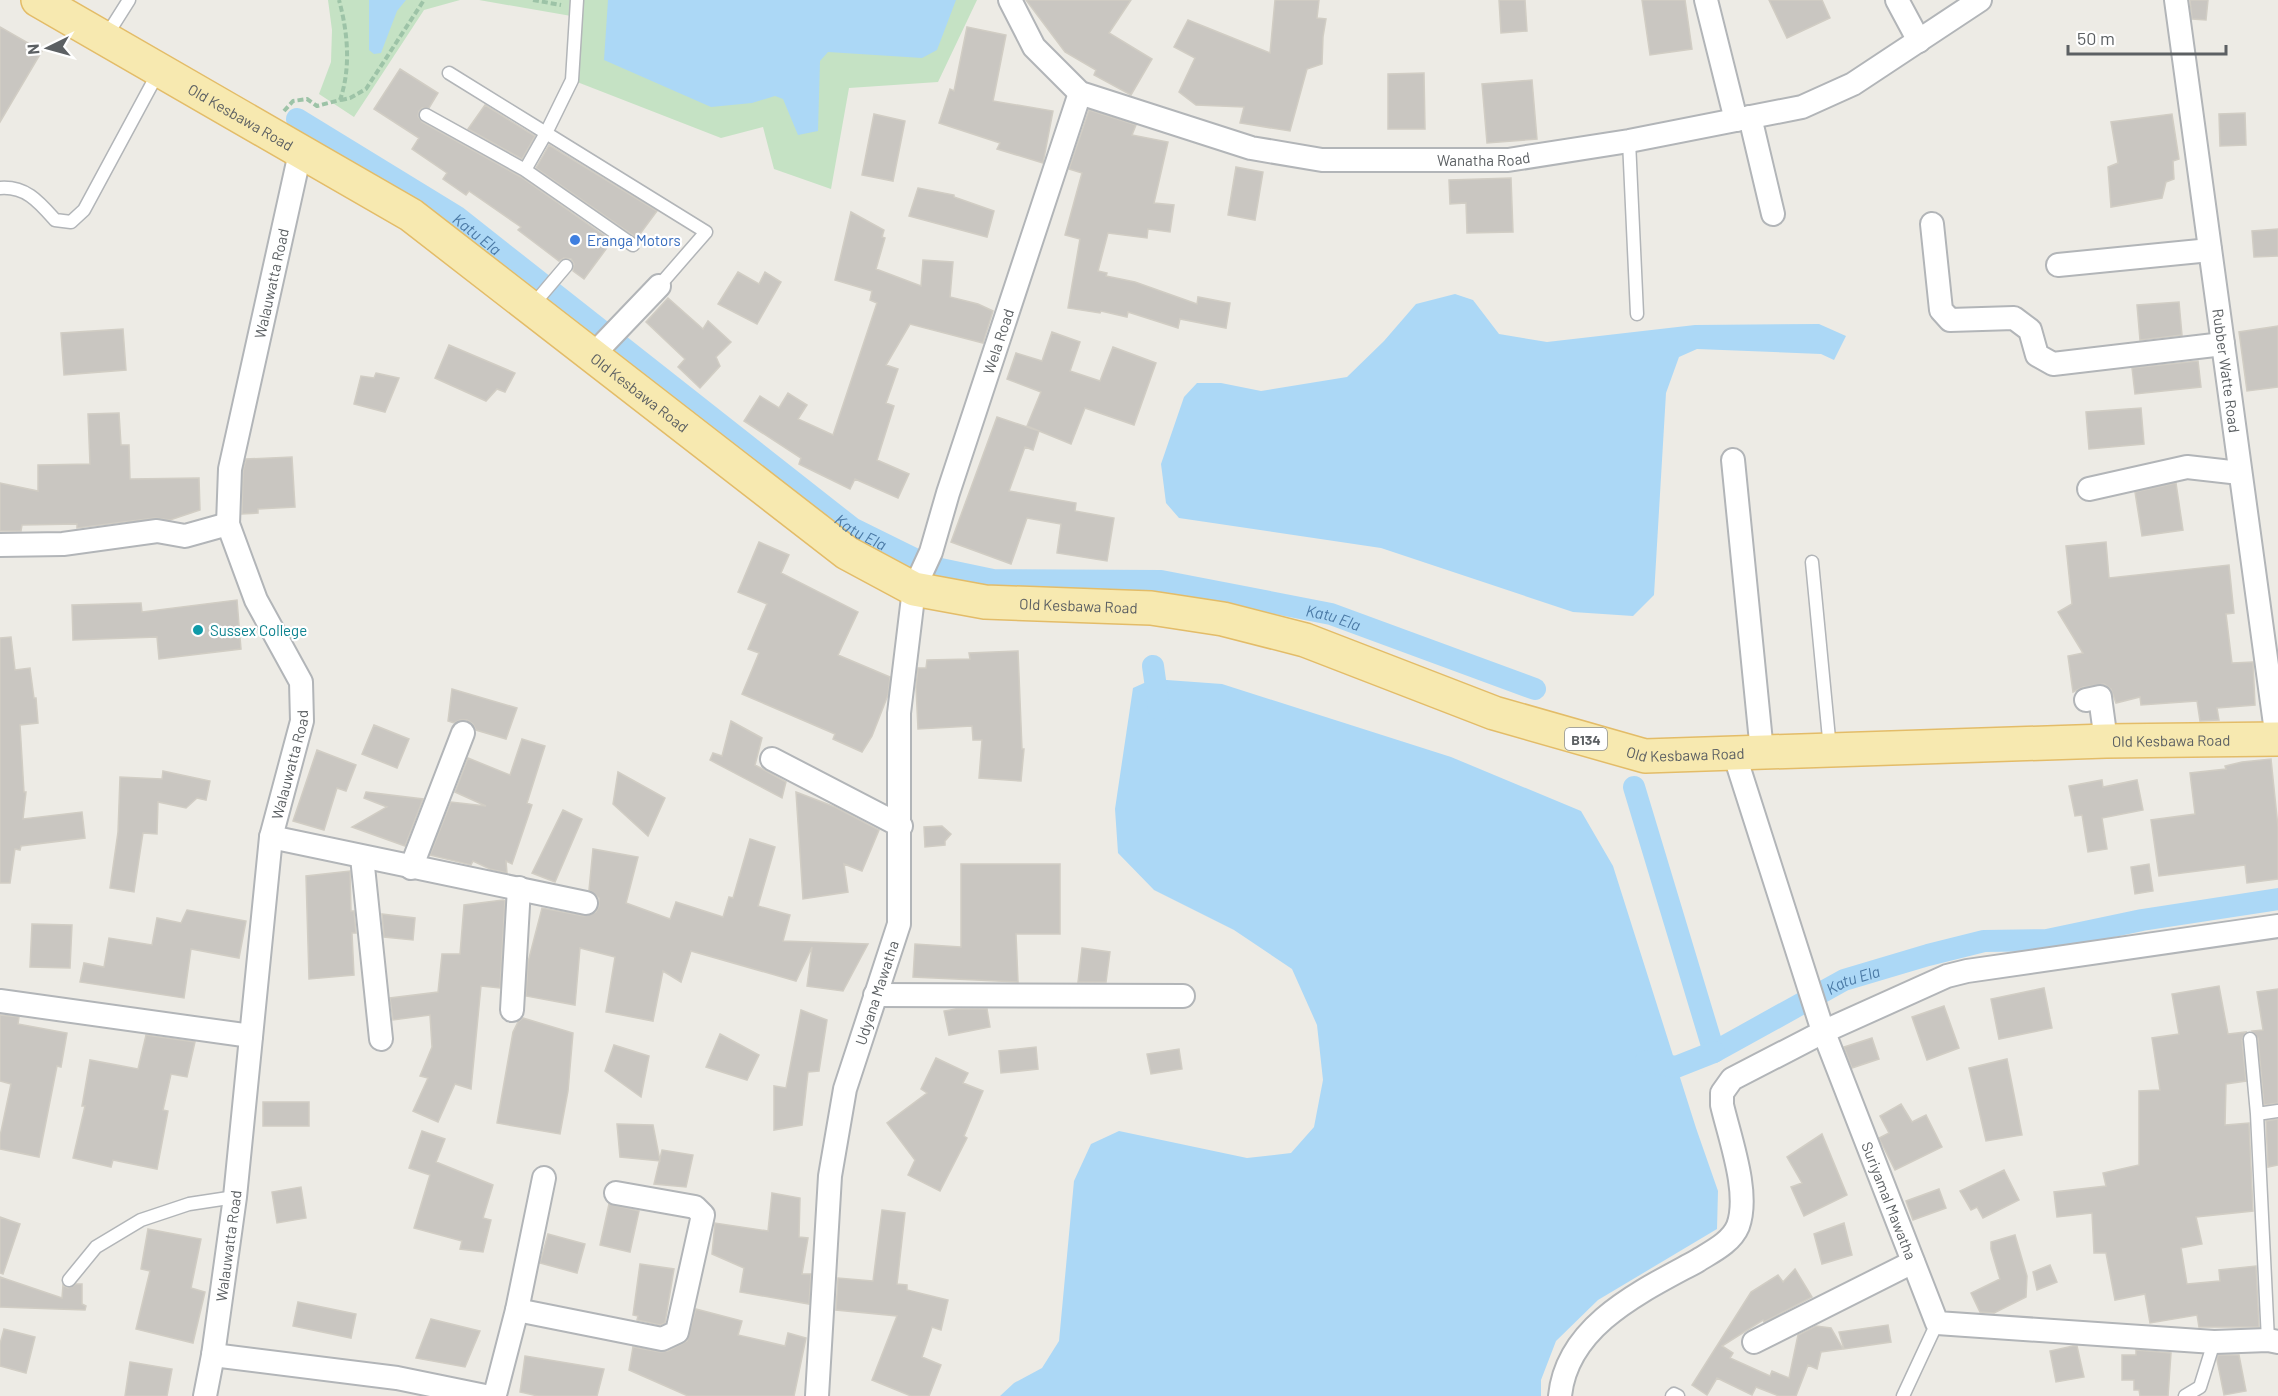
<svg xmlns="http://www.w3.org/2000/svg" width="2278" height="1396" viewBox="0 0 2278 1396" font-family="Barlow,sans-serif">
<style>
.green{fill:#c5e2c4}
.water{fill:#acd8f6}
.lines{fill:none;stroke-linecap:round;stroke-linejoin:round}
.canal{stroke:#acd8f6;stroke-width:22}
.building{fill:#c9c6c1;stroke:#d1cdc4;stroke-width:1.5}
.lane-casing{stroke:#b2b5b8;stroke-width:15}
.street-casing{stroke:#b2b5b8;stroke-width:26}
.primary-casing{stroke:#e3bc68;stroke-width:36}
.path{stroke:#9dc3a7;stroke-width:4;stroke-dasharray:6 3;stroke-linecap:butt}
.lane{stroke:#fff;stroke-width:12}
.street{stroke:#fff;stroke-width:22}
.primary{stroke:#f7e9b0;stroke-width:33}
.shop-dot{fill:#3f7fe0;stroke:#fff;stroke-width:2}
.culture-dot{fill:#0f9aa8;stroke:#fff;stroke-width:2}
.labels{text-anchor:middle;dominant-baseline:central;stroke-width:4.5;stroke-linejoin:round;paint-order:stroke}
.shield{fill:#fff;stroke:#8d9092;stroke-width:1.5}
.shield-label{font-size:14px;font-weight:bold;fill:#5c6063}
.street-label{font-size:15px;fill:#5c6063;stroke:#fff}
.shop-label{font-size:15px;fill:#366cbe;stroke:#fff;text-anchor:start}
.culture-label{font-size:15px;fill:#0d838f;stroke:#fff;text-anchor:start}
.water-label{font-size:16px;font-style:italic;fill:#4b7aa6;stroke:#fff}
</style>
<rect width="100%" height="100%" fill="#edebe5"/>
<path class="green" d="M328 0H460L424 10 354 117 319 94 331 62 332 30Z
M479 0H977L938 82 849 88 831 189 774 169 763 127 721 138 572 80 577 17Z"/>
<path class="water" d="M369 0H406L397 11 381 53 374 54 369 50Z
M608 0H956L937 50 922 58 828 52 820 61 818 131 798 135 783 99 775 96 752 103 711 107 604 60Z
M1455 294 1473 300 1499 334 1547 342 1695 325 1819 324 1846 336 1834 360 1821 354 1697 349 1679 357 1666 393 1654 595 1633 616 1573 612 1381 548 1179 518 1166 503 1161 464 1184 397 1197 383H1221L1261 391 1347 377 1384 341 1416 304Z
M1153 679 1222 684 1451 757 1581 811 1613 866 1696 1128 1718 1191 1717 1229 1598 1300 1556 1341 1541 1380V1396H1000L1014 1383 1042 1368 1059 1341 1074 1181 1091 1144 1119 1131 1247 1158 1291 1153 1314 1127 1323 1080 1317 1025 1292 969 1234 930 1154 890 1118 853 1115 809 1133 688Z"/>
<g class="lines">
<g class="canal">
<path id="s1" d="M297 119 457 217 852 528 931 567 993 580 1161 581 1331 614 1535 689"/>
<path d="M1153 666 1159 709"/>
<path id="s2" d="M1634 787 1714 1052 1844 980 1928 955 1984 941 2047 940 2142 920 2278 899"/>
<path d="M1646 1061 1676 1067 1714 1052"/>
</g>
</g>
<path class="building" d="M1026 0H1131L1109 33 1152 59 1131 95 1094 75 1096 70 1065 52Z
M1275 0H1319L1317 18 1326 19 1323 37 1322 64 1307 69 1290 131 1240 123 1244 107 1196 105 1179 92 1195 58 1174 47 1188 20 1270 53Z
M1499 0H1525L1527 31 1501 33Z
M1642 0H1685L1692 49 1650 55Z
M1769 0H1822L1830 18 1787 38Z
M2190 0H2208L2206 20 2192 19Z
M0 27 42 51 0 122Z
M967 27 1006 35 993 101 1053 111 1043 163 997 149 1000 143 939 123 950 89 954 91Z
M400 69 438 93 429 108H422L419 111 418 116 422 122 521 177 612 241 584 279 573 271 574 264 571 259 564 258 559 261 518 230 521 227 469 191 466 195 443 179 447 173 412 149 419 138 374 109Z
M1424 73 1425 129H1388V74Z
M1532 80 1537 139 1487 143 1482 84Z
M485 105 535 136 522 159 468 129Z
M1089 110 1136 125 1132 135 1168 142 1154 203 1174 205 1170 232 1148 229 1147 238 1108 233 1098 271 1107 273 1106 276 1135 282 1197 304 1198 297 1230 303 1226 328 1180 319 1178 328 1128 312 1127 317 1101 311 1100 313 1068 308 1080 239 1065 235 1082 173 1069 169Z
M2245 113 2246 145 2220 146 2219 114Z
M874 114 905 121 893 181 862 175Z
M2172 114 2179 159 2173 161 2174 179 2166 182 2162 198 2111 207 2108 167 2118 163 2111 122Z
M549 145 657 211 637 238 536 168Z
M1236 167 1263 172 1255 220 1228 215Z
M1511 178 1513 232 1467 233 1466 203 1450 204 1449 180Z
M918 188 954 195V197L994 211 987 237 909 216Z
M851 212 884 230 882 237 885 238 876 269 921 286 923 260 953 262 950 297 978 304 993 311 983 343 910 324 886 365 898 369 886 403 894 406 877 460 909 474 898 498 855 479 850 489 799 464 801 458 744 421 760 396 779 408 788 393 807 405 798 419 833 435 877 303 870 300 872 291 835 280Z
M2278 229V256L2254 257 2252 231Z
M738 272 759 284 765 272 781 282 757 324 718 304Z
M668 298 703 329 708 321 731 342 716 357 720 366 700 388 678 367 685 359 646 322Z
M2179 302 2182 335 2140 340 2137 305Z
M2278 326V387L2247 391 2239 332Z
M123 329 126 370 64 375 61 333Z
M1052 332 1080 342 1070 371 1100 381 1113 347 1156 363 1134 425 1085 408 1071 444 1027 426 1041 392 1007 379 1016 353 1042 361Z
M449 345 515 373 505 392 497 389 486 401 435 378Z
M2198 361 2201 387 2135 394 2132 368Z
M376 373 399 378 385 412 354 404 361 376 374 378Z
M2141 408 2144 444 2089 449 2086 412Z
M119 413 121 445H129L130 479 199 478 200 510 170 520 155 518 77 528V524L22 525 21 531H0V483L38 491V465L90 464 88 414Z
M997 417 1039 431 1033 450 1025 447 1009 491 1076 503 1075 511 1114 518 1107 561 1057 553 1061 524 1027 518 1011 564 951 542Z
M292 457 295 507 258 509V513L242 514 243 471 246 459Z
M2176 483 2183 530 2142 536 2135 492Z
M759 542 789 555 781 573 858 612 838 655 890 677 888 695 872 736 862 752 833 739 835 734 742 694 759 653 748 649 767 604 738 592Z
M2106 542 2109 578 2229 565 2234 613 2226 614 2232 663 2253 662 2255 705 2217 708 2219 720 2200 721 2197 701 2141 705 2140 697 2116 703 2111 689 2104 684 2083 687 2073 692 2068 656 2083 653 2058 612 2072 604 2066 546Z
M237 600 241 649 159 659 157 637 73 640 72 605 141 603 142 612Z
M11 637 15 670 30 668 34 698H36L38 723 20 725 24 792H26L23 819 82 812 85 838 21 846 20 850 15 849 10 883H0V638Z
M1018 651 1022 749H1024L1021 781 979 778 982 740H973L972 726 918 729 916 687 918 668H926L927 660 970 659 969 653Z
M452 689 517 708 506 739 476 730 473 724 467 720H460L454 723 448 721Z
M731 721 762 738 755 765 786 782 782 798 710 760 713 753 722 756Z
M374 725 409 739 397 768 362 754Z
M522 739 545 746 527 803 532 805 512 864 506 861 507 873 490 869 473 861 471 865 430 855 451 802 486 806 455 792 468 758 510 775Z
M317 750 356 765 346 791 337 788 324 830 293 821Z
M2271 759 2278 827V879L2247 883 2245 865 2159 876 2151 820 2195 814 2190 773 2226 769 2225 766 2242 762Z
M163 771 210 781 206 800 197 798 186 808 158 802 157 834 143 833 134 892 110 888 118 832 120 777 162 779Z
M618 772 665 798 648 836 613 804Z
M2102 780 2103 787 2137 780 2143 810 2102 818 2107 849 2088 852 2082 815 2075 816 2069 786Z
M366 792 423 799 405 846 352 827 387 807 364 798Z
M796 792 835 807 879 830 862 871 844 864 848 892 803 899Z
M563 810 582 819 555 882 532 873Z
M942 826 951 834 945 841V845L925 847 924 827Z
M750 839 775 847 758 906 790 915 783 941 868 944 843 991 807 986 812 947 796 981 691 951 681 982 663 971 653 1021 606 1012 615 957 580 948 575 1005 526 996 528 962 542 908 584 916 596 912 599 906V898L589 890 593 849 638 857 626 903 670 919 676 902 723 917 729 897 733 898Z
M961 864H1060V934H1016L1018 982 913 977 915 944 961 947Z
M2149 864 2153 891 2135 894 2131 867Z
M350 871 351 911H354L356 933H352L354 975 309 979 306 876Z
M503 900 505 901 500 988 481 986 471 1089 455 1084 438 1122 413 1111 428 1078 420 1076 432 1047 430 1015 393 1020 390 998 438 992 442 954H460L464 905Z
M187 910 246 921 239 958 191 949 184 998 80 982 84 963 104 967 109 938 152 945 157 918 181 923Z
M382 914 415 918 413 940 384 937Z
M32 924 72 925 70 968 30 967Z
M1082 948 1110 952 1106 982H1078Z
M2219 986 2228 1034 2246 1032 2242 1040 2246 1081 2226 1084 2225 1125 2249 1123 2253 1211 2196 1217 2202 1244 2181 1248 2187 1284 2220 1281 2219 1270 2256 1266 2259 1327H2199L2197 1315 2150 1323 2145 1294 2115 1300 2106 1253H2094L2092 1213 2057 1217 2054 1192 2106 1186 2103 1173 2139 1165V1091L2160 1090 2152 1038 2179 1034 2172 994Z
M2044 988 2052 1028 1999 1039 1991 999Z
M2278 989V1103L2264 1105 2258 1038 2252 1031 2263 1030 2257 992Z
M1944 1006 1959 1048 1927 1060 1912 1017Z
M956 1009H987L990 1027 949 1035 944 1011Z
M801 1010 827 1020 819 1071 808 1072 802 1125 774 1130V1086L786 1088Z
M0 1015 19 1017 18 1024 67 1033 61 1067 57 1066 39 1157 0 1149V1136L11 1084 0 1081Z
M523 1018 573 1033 568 1091 560 1134 497 1123 513 1032 518 1022Z
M720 1034 759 1055 747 1080 706 1067Z
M146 1035 195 1042 187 1077 171 1074 163 1110 168 1111 157 1169 113 1160 111 1167 73 1158 85 1106H82L90 1060 138 1069Z
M1872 1038 1879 1059 1852 1068 1844 1047Z
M614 1045 649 1056 641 1097 605 1071Z
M1036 1047 1038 1069 1001 1073 999 1051Z
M1179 1049 1182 1069 1151 1074 1147 1054Z
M936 1058 968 1073 963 1083 983 1091 964 1136 967 1138 940 1191 908 1175 915 1160 887 1123 927 1093 921 1089Z
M2007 1059 2022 1135 1986 1141 1969 1068Z
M263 1102H309V1126H263Z
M1901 1104 1912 1122 1926 1115 1942 1147 1895 1170 1879 1138 1889 1133 1880 1116Z
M2278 1119V1165L2268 1167 2266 1121Z
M617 1124 653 1125 660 1161 620 1157Z
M422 1131 445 1139 436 1162 493 1185 483 1218 491 1220 483 1252 460 1249 462 1241 414 1228 430 1175 409 1168Z
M1822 1134 1847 1195 1804 1216 1791 1187 1802 1183 1787 1157Z
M662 1150 693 1155 686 1187 654 1184Z
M2004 1170 2019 1200 1983 1218 1977 1207 1971 1210 1960 1191Z
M301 1187 306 1218 277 1223 272 1192Z
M1939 1189 1946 1208 1913 1220 1906 1201Z
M772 1193 800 1198 799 1237 808 1238 802 1274H811L809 1304 740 1292 744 1268 712 1254 715 1223 768 1231Z
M609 1204 639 1211 630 1252 600 1245Z
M882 1210 905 1213 897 1284 907 1285V1290L948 1300 941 1330 932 1327 922 1357 941 1365 929 1396H911L872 1380 897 1316 836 1310 838 1278 873 1281Z
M0 1217 20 1224 3 1274 0 1273Z
M1844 1223 1852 1255 1822 1264 1814 1234Z
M148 1229 201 1239 191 1288 205 1292 193 1343 136 1329 150 1271 141 1269Z
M548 1234 585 1244 577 1273 540 1263Z
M2015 1235 2027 1276 2026 1297 1994 1313 1980 1312 1971 1293 2000 1279 1991 1249V1242Z
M640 1264 674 1269 665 1323 660 1325 637 1320 638 1316 633 1315Z
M2050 1265 2057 1282 2037 1290 2033 1272Z
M1795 1269 1812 1297 1764 1322 1763 1320 1722 1346 1733 1353 1730 1358 1770 1376 1772 1371 1789 1378 1798 1335 1816 1326 1831 1328 1843 1349 1821 1352 1817 1369 1808 1365 1796 1396H1779L1756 1387 1752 1395 1717 1378 1707 1395 1692 1385 1751 1292 1778 1275 1783 1282Z
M0 1277 62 1298 63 1285 68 1288 76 1284H82V1304L86 1306 85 1310 0 1307Z
M298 1302 356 1314 351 1338 293 1326Z
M696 1309 742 1321 738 1335 785 1346 788 1333 806 1338 794 1396H688L629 1370 633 1347 660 1352 668 1351 687 1341Z
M431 1319 480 1331 465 1367 416 1358Z
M1888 1325 1891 1342 1844 1349 1839 1332Z
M4 1329 35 1337 26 1373 0 1366V1344Z
M2073 1346H2077L2084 1377 2056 1382 2050 1351Z
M2136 1350 2171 1353 2168 1396H2140L2139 1390H2134V1380H2122V1355H2136Z
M2218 1355H2239L2246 1391 2224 1395 2217 1360Z
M525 1356 604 1369 597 1396H538L520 1392Z
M130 1362 172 1369 167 1396H125Z"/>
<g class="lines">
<g class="lane-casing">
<path id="lane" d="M577 0 572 80 546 133 706 232 659 286
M105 38 129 0
M449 73 546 133 525 170 633 245
M426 115 525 170
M1629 141 1637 314
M0 188C26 186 39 202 55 220L71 222 84 210 159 71
M532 306 566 266
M1812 562 1830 749
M2250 1039 2257 1114 2268 1340
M2257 1114 2278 1111
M69 1280 96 1247 141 1220 189 1204 235 1197
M1672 1396 1674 1394 1678 1396
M1903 1396 1937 1323
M2185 1396 2200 1387 2214 1342"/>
</g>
<g class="street-casing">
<g id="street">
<path id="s3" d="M1010 0 1034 47 1080 93 1251 148 1322 160H1508L1629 141 1802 107 1853 84 1980 0"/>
<path d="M1706 0 1736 120"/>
<path d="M1897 0 1919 41"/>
<path id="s4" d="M2176 0 2277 739"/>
<path d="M1750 117 1773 214"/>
<path d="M1932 224 1941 310 1950 320 2014 318 2030 330 2037 355 2053 364 2223 344"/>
<path d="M2058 265 2210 250"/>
<path d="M592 356 659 286"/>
<path d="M1733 460 1762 752"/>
<path d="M2089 489 2187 467 2240 473"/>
<path d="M0 545 63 544 157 531 185 536 228 524"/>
<path d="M2086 700 2100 697 2106 741"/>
<path id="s5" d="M1734 753 1821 1025 1937 1323 2214 1342 2268 1340 2278 1342"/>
<path d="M772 759 901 826"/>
<path d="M271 837 586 903"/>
<path d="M362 857 381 1039"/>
<path d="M411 868 463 733"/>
<path d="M875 995 1183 996"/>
<path d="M0 1001 251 1036"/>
<path d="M512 1010 519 888"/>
<path d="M517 1310 662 1339 677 1332 703 1215 695 1207 616 1193"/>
<path d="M1754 1342 1913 1262"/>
<path d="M213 1355 397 1378 485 1396"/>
<path id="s6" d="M205 1396 213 1355 235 1197 271 837 302 721 301 682 256 600 228 524 230 469 300 153"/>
<path d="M490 1396 496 1391 517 1310 544 1178"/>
<path id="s7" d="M817 1396 830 1176 845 1089 899 924V713L914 589 931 552 948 493 1080 93"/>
<path d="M1560 1396C1567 1325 1642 1291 1697 1261 1711 1252 1731 1243 1738 1226 1750 1193 1730 1139 1722 1105V1093L1732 1079 1825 1031 1947 976 1967 971 2278 926"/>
</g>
</g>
<g class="primary-casing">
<g id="primary">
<path id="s8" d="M38 0 411 215 847 553 914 589 985 602 1151 608 1223 619 1305 640 1494 713 1645 756 2106 741 2278 739"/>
</g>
</g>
<path class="path" d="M533 0 561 5
M341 100 350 98 366 89 424 0
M284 111 293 101 307 99 317 106 340 100C351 68 348 33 339 0"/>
<use href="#lane" class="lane"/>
<use href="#street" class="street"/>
<use href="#primary" class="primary"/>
</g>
<circle class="shop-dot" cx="575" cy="240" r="6"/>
<circle class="culture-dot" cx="198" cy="630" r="6"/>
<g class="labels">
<rect class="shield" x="1565" y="728" width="42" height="22" rx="4.5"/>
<g class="shield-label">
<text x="1586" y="739">B134</text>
</g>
<g class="street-label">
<text stroke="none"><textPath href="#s8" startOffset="234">Old Kesbawa Road</textPath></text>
<text stroke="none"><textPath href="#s3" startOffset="531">Wanatha Road</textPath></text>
<text stroke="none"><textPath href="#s6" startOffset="1142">Walauwatta Road</textPath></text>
<text stroke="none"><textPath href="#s7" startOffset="1080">Wela Road</textPath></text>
<text stroke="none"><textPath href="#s4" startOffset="374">Rubber Watte Road</textPath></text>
<text stroke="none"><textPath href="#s8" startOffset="720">Old Kesbawa Road</textPath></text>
<text stroke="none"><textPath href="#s8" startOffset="1224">Old Kesbawa Road</textPath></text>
<text stroke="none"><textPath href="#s8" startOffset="2340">Old Kesbawa Road</textPath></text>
<text stroke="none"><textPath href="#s8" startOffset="1854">Old Kesbawa Road</textPath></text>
<text stroke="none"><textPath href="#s6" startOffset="638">Walauwatta Road</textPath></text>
<text stroke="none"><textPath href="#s7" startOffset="410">Udyana Mawatha</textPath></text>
<text stroke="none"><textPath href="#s5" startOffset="474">Suriyamal Mawatha</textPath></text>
<text stroke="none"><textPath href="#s6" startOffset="152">Walauwatta Road</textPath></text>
</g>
<g class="shop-label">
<text x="587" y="240">Eranga Motors</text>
</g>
<g class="culture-label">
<text x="210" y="630">Sussex College</text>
</g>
<g class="water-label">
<text stroke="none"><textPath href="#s1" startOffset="214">Katu Ela</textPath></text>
<text stroke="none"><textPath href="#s1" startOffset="700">Katu Ela</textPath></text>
<text stroke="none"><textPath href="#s1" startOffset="1186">Katu Ela</textPath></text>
<text stroke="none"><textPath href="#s2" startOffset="434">Katu Ela</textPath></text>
</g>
</g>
<g transform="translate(48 48) rotate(265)" stroke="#ffffff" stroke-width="4.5" paint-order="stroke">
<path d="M0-4.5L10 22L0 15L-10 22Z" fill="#5c6063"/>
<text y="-9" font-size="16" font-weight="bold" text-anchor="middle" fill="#5c6063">N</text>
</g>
<path d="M2068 45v9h158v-9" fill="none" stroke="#5c6063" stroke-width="3"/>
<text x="2077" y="45" font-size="18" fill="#5c6063" stroke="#ffffff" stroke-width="4.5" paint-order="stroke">50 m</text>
</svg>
